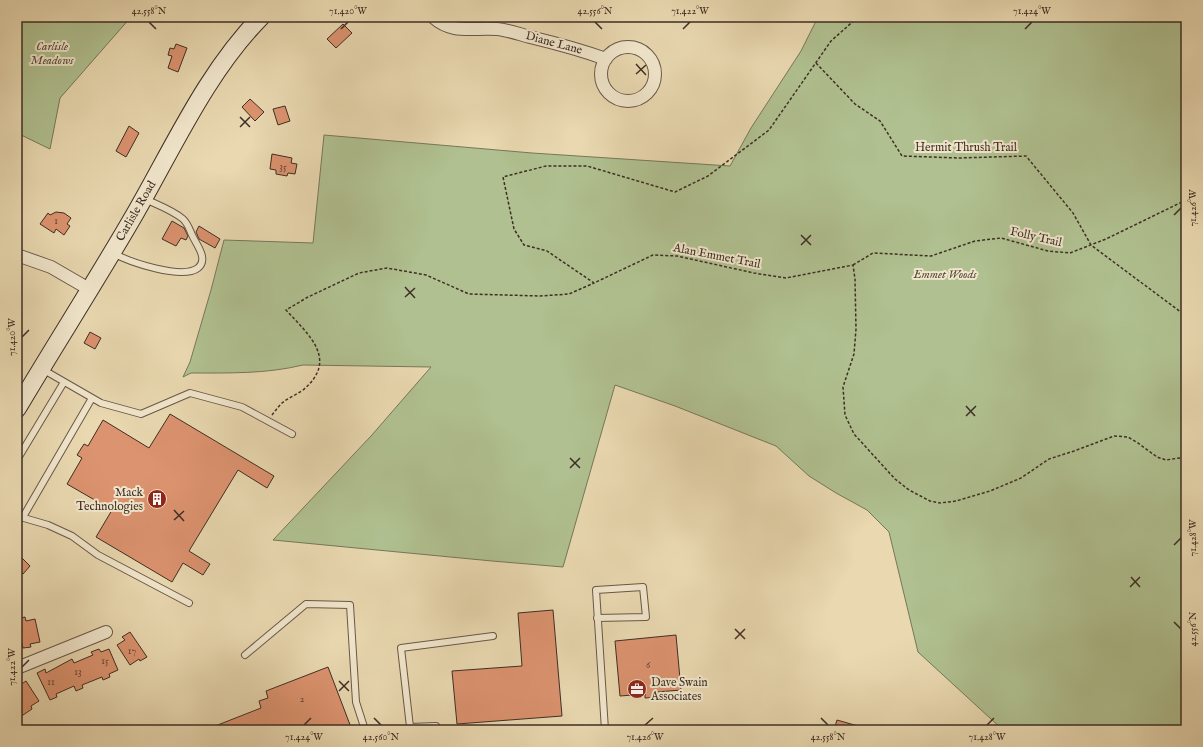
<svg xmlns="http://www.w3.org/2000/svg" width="1203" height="747" viewBox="0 0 1203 747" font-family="'IM FELL English',serif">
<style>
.green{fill:#b0c090;stroke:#77775a}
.building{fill:#dc936f;stroke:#3e2e25}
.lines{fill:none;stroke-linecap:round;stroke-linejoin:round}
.service-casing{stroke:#695848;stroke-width:8}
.minor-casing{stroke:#695848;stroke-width:14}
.secondary-casing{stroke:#3e2e25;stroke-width:19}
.path{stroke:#3e2e25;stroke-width:1.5;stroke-dasharray:3 2;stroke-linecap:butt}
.service{stroke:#f1e6cc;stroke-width:6}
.minor{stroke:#f1e6cc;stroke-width:12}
.secondary{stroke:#f1e6cc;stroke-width:17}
.ticks{fill:none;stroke:#3e2e25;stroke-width:1.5}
.labels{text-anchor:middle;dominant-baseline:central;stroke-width:4;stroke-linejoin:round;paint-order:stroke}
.number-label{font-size:10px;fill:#664738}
.street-label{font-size:12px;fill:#3e2e25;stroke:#f1e6cc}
.park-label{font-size:12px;font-style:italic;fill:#554b3a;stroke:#f1e6cc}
.poi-label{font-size:12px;fill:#3e2e25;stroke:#f1e6cc;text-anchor:end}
.neatline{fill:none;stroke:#3e2e25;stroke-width:1.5}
.ticks-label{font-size:10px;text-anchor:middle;fill:#3e2e25}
</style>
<rect width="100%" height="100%" fill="#e9d8b0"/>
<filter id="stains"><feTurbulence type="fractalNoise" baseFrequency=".005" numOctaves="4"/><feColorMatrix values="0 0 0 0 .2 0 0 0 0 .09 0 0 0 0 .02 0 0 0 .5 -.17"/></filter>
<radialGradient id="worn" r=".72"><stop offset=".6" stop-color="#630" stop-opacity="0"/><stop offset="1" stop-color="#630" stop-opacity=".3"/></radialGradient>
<path class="green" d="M17 17H131L60 98 50 149 17 133Z
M818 17H1186V730H1003L918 652 889 532 867 510 836 493 809 476 776 446 675 406 615 385 563 567 492 561 273 540 371 436 431 367 303 365C266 374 229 373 191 373L183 377 190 362 211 290 224 240 313 243 324 135 532 153 730 166 751 128 801 51Z"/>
<path class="building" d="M343 24 352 33 336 48 327 39Z
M176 44 187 48 178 72 168 68 172 56 168 55 170 48 174 49Z
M250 99 264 112 255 121 242 107Z
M285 106 290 121 278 125 273 109Z
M129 126 139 133 126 157 116 151Z
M272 154 292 158 291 163 297 164 295 174 288 173 287 176 276 174V170L270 169Z
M56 212 64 213 71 218 67 224 70 226 64 235 56 229 54 233 40 224 48 213 50 215Z
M172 221 184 228 188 236 186 240 181 238 176 246 162 239Z
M199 226 220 239 215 248 199 239 196 232Z
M90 332 101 338 95 349 84 343Z
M170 414 274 476 267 488 238 470 189 551 210 564 203 575 183 563 172 582 96 537 112 510 67 484 82 458 77 455 84 444 88 446 103 420 149 448Z
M17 553 30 566 23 574 17 568Z
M553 610 562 716 457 724 452 671 522 666 518 613Z
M25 617 26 621 35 619 40 642 30 644 31 647 23 648 17 619Z
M130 632 147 657 140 661 139 659 130 665 117 645 125 640 122 637Z
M676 635 681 690 657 692 658 697 645 698V694L620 696 615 641Z
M99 649 101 652 109 649 118 670 109 674 110 677 103 680 102 677 82 685 83 688 76 691 74 686 56 694 57 697 50 700 37 673 45 669 46 673 72 659 74 663 93 655 91 652Z
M328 667 352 730H205L261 708 259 701 268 698 266 691Z
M26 681 39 701 31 706 32 709 17 719V687Z
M837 720 865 728V730H834Z"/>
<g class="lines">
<g class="service-casing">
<path id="service" d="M113 253C129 262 182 280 198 268 209 259 196 244 192 235 189 228 188 224 183 219 172 210 158 205 145 199
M42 369 101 403 141 414 190 393 242 407 292 434
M17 460 64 382
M17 516 48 525 72 536 98 555 189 603
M23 517 92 398
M597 618 646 617 643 587 596 590 605 730
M245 655 306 604 350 605 356 702 365 730
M436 730V726L410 727 401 648 493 636"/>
</g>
<g class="minor-casing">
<path id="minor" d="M433 17C453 35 473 27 497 29 508 30 519 34 530 37 555 43 581 50 606 59
M601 74a27 27 0 1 1 54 0a27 27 0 1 1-54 0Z
M17 255 51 267 89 289
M17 668 106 632"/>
</g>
<g class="secondary-casing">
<path id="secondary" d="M17 409C56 343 98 278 136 212 174 146 207 72 261 17"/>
</g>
<path class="path" d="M858 17 831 41 769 130 708 176 675 192 587 166H546L503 177 514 229 524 245 547 251 594 283 653 255 677 256 754 273 786 278 853 265 855 279 856 329 854 354 843 387 845 415 854 434 895 479 909 490 930 501 940 503 956 501 990 491 1021 478 1049 459 1074 451 1114 436 1128 437 1138 443 1157 457 1166 460 1186 457
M816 63 855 104 880 121 902 156 959 158 1026 156 1073 213 1091 245 1186 316
M853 265 873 253 931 256 975 241 1001 238 1048 251 1070 253 1106 239 1186 200
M272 415C275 411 278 407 282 403 288 398 296 395 303 390 339 360 309 335 286 310L308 297 359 273 387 268 426 275 469 294 540 296 569 294 594 283"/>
<use href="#service" class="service"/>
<use href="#minor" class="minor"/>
<use href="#secondary" class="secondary"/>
</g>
<path class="ticks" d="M149 22 156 29M595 22 602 29M341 29 348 22M683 29 690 22M1025 29 1032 22M636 64 646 75M636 74 646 65M240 117 250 127M240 127 250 117M1174 215 1181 208M801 235 811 245M801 245 811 235M405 287 415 298M405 297 415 288M22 337 29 330M966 406 975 416M966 416 976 406M570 458 580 468M570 468 580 458M174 510 184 521M174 520 184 511M1174 545 1181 538M1131 577 1140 587M1130 587 1140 577M1174 622 1181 629M735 629 745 639M735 639 745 629M22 667 29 660M339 681 349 691M339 691 349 681M374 718 381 725M821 718 828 725M304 725 311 718M645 725 653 718M987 725 994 718"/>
<defs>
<g id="building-disc" transform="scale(1)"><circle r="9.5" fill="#8f2418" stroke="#f1e6cc"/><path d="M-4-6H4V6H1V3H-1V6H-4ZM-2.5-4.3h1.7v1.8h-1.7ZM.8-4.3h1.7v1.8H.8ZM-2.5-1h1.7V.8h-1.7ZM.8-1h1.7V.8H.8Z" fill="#fff"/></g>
<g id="office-disc" transform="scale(1)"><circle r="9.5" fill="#8f2418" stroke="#f1e6cc"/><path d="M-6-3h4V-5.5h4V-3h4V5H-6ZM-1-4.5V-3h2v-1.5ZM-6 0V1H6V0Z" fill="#fff"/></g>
</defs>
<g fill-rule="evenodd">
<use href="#building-disc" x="157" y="499"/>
<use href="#office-disc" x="637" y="689"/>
</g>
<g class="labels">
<g class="number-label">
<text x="283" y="167">35</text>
<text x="56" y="221">1</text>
<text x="132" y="651">17</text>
<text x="105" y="661">15</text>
<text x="648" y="665">6</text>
<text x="78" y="672">13</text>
<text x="51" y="682">11</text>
<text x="302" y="699">2</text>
</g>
<g class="street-label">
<text transform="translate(554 43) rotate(15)">Diane Lane</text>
<text x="966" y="147">Hermit Thrush Trail</text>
<text transform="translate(136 211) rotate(-60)">Carlisle Road</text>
<text transform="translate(1036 237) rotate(13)">Folly Trail</text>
<text transform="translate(717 256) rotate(11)">Alan Emmet Trail</text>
</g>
<g class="park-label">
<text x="52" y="46">Carlisle<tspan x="52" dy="14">Meadows</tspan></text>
<text x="945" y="274">Emmet Woods</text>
</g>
<g class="poi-label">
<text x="143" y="492">Mack<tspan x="143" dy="14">Technologies</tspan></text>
<text x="651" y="682" text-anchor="start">Dave Swain<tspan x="651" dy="14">Associates</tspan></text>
</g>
</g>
<rect width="1203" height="747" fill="none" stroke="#e9d8b0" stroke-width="44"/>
<rect x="22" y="22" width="1159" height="703" class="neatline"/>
<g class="ticks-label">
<text x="149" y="14">42.558°N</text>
<text x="348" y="14">71.420°W</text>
<text x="595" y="14">42.556°N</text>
<text x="690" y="14">71.422°W</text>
<text x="1032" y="14">71.424°W</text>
<text transform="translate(1192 208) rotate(-90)" y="4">71.426°W</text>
<text transform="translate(11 337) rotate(-90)" y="4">71.420°W</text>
<text transform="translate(1192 538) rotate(-90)" y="4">71.428°W</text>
<text transform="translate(1192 629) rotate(-90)" y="4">42.556°N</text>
<text transform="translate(11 667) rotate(-90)" y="4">71.422°W</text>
<text x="304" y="740">71.424°W</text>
<text x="381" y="740">42.560°N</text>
<text x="645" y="740">71.426°W</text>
<text x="828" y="740">42.558°N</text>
<text x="987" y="740">71.428°W</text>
</g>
<rect width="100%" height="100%" filter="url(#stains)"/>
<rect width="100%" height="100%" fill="url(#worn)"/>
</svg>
